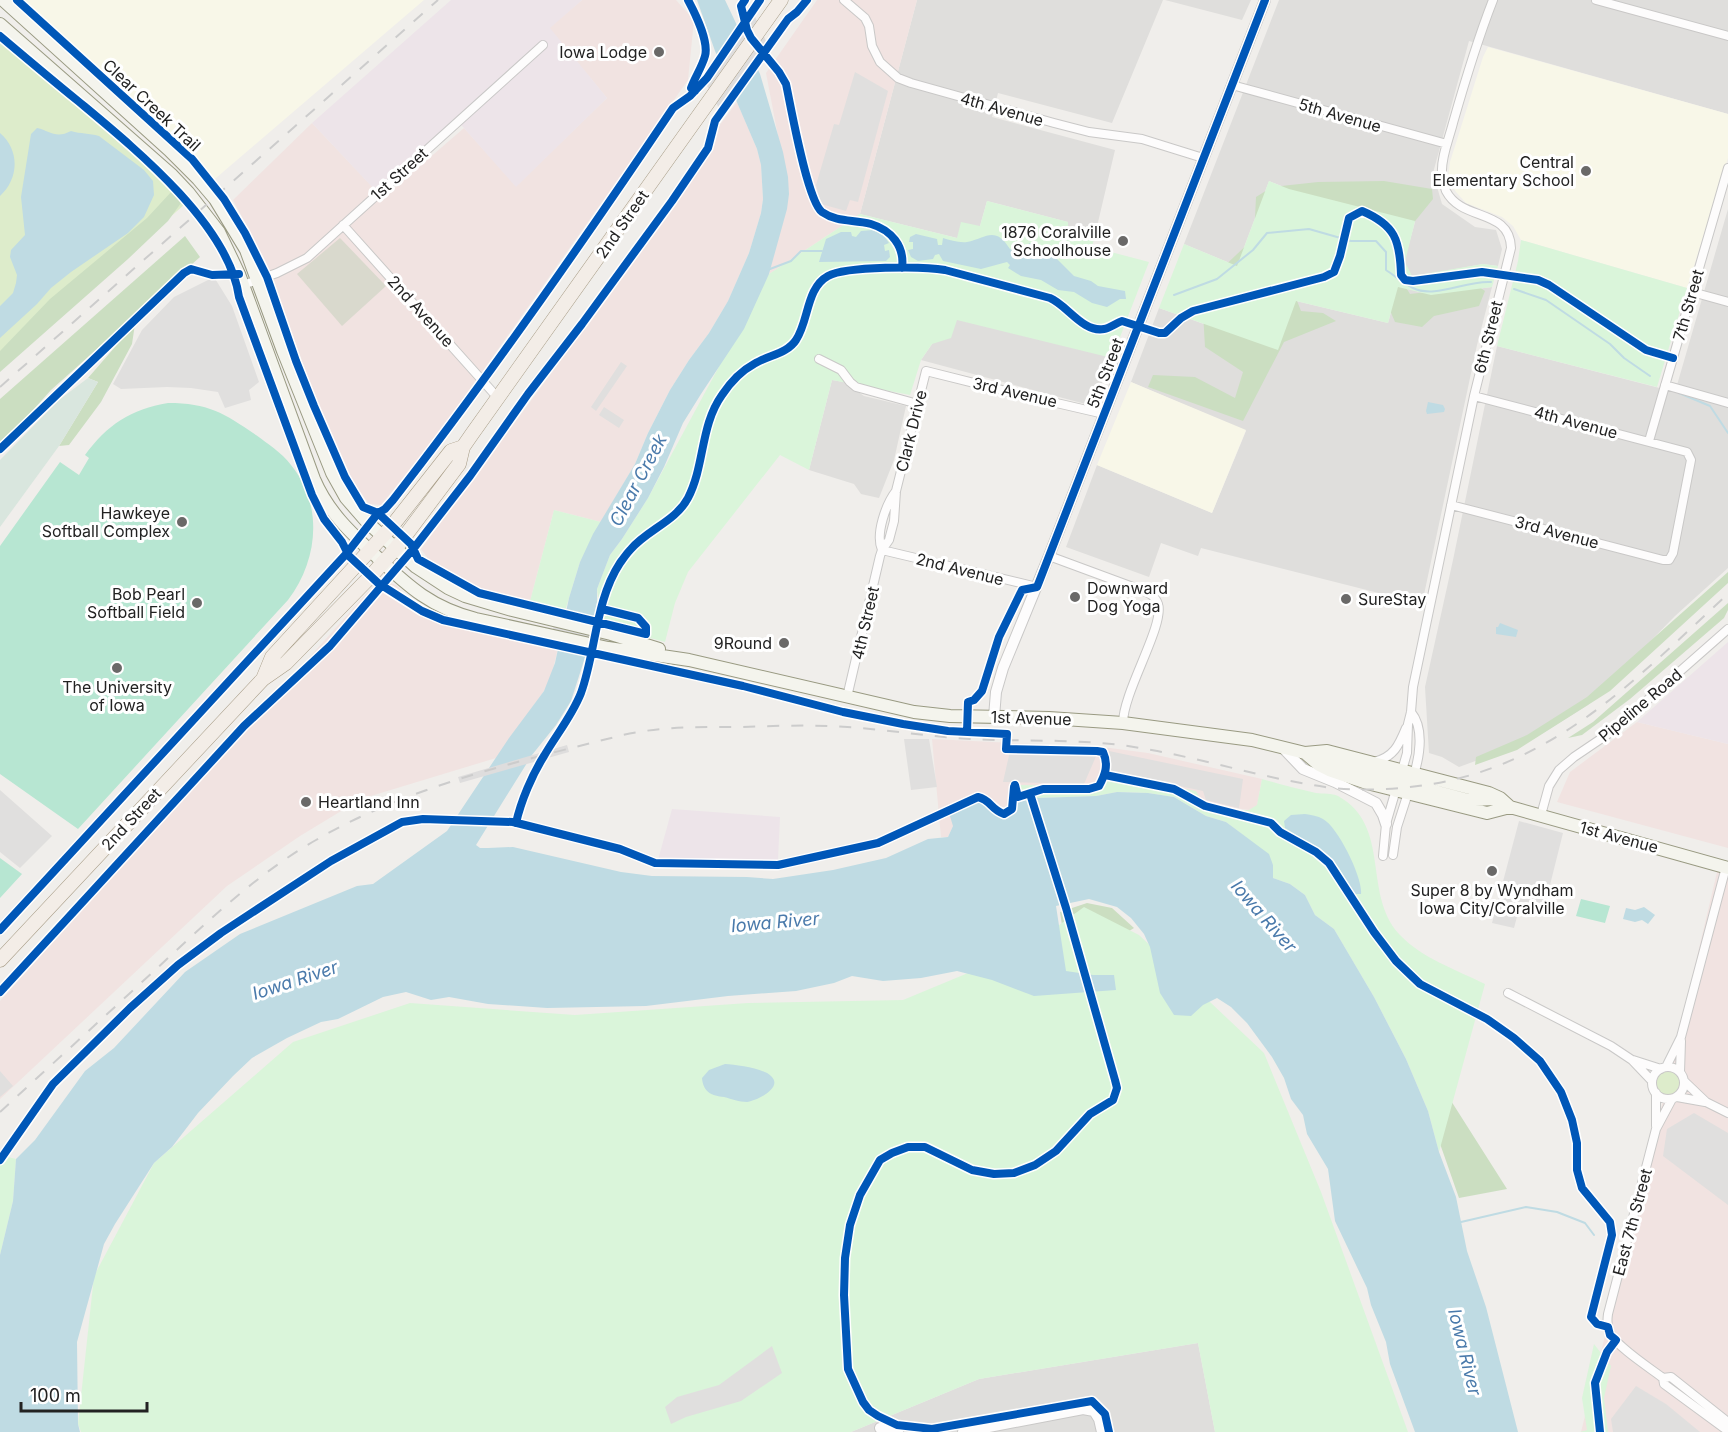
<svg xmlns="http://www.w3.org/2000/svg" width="1728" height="1432" viewBox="0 0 1728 1432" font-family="Inter,sans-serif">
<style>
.residential{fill:#dfdedc}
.commercial{fill:#f1e3e1}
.industrial{fill:#ede4e9}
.education{fill:#f8f7e8}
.construction{fill:#d9d9cd}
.grass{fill:#ddeccb}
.forest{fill:#cbdec1}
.wetland{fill:#d9e6de}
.park{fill:#daf5da}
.pitch{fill:#b7e6d2}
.parking{fill:#e0dfde}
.water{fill:#bfdbe3}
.pier{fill:#dedddd}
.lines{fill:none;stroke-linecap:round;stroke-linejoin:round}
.stream{stroke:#bfdbe3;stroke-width:2}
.minor-casing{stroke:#c9c8c7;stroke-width:10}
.tertiary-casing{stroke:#c9c8c7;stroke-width:12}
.secondary-casing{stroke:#999a82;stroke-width:14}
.primary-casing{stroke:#a79c86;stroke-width:15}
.minor{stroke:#fdfcfc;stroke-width:8}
.tertiary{stroke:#fdfcfc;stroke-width:10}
.secondary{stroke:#f4f4ed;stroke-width:12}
.primary{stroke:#f3ede7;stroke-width:14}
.rail{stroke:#ccc;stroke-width:2;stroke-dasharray:12 12;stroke-linecap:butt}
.cycleway-casing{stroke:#fff;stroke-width:11}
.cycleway{stroke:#0057b8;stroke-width:8}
.poi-dot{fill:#6a6968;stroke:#fff;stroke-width:2}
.labels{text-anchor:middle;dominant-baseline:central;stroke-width:6;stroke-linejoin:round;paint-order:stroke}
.poi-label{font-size:16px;fill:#222;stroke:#fff;text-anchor:end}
.street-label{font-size:16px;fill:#222;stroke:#fff}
.water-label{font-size:18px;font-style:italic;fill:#4a7aab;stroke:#fff}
</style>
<rect width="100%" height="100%" fill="#f0eeeb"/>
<path class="residential" d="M917 0H1163L1112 123 998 93 992 117 1115 150 1095 235 1067 228 1068 222 987 201 980 226 957 238 860 214Z
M1165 0H1251L1242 20Z
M1279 0H1728V114L1469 41 1433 173 1442 204 1475 227 1496 230 1502 249 1498 266 1483 264 1412 277 1404 262 1415 222 1289 189 1269 181 1237 266 1184 244Z
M1728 209V568L1675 616 1588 705 1530 741 1459 767 1442 757 1429 753 1425 687 1453 560 1497 346 1675 392Z
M1398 286 1431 295 1492 287 1477 345 1422 604 1201 548 1198 556 1161 543 1149 577 1066 547 1097 465 1212 513 1246 431 1131 382 1159 308 1277 350 1296 301 1388 323Z
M957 319 1112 357 1093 406 921 360 932 344Z
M832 380 844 382 864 396 906 406 894 460 879 498 861 494 854 484 809 470Z
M1198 1343 1215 1432H851L979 1379Z"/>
<path class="commercial" d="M582 0H676L694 20 688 80 439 433 381 505 369 504 348 475 320 410 266 262 233 200 312 123 383 198 464 128 516 186 607 98 549 28Z
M817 0H917L860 214 769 274 789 194 766 73Z
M737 102 757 149 761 165 763 199 761 213 749 253 728 301 709 333 689 360 670 390 648 433 635 464 601 522 554 510 528 609 485 598 469 583 432 564 421 549 593 317 715 142 719 126Z
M384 581 396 585 411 601 443 617 465 623 539 637 550 642 549 646 558 648 551 678 544 691 496 758 361 799 300 836 227 886 0 1099V1001L368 592 376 584Z
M1637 722 1728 744V848L1557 802 1570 772Z
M932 739 1110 748 1148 753 1262 779 1257 806 1249 810 1207 804 1200 798 1097 782 1093 786 1013 785 1017 802 1002 808 988 800 953 826 948 837H941Z
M1718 868 1728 871V1432H1581L1652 1147Z"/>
<path class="industrial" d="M451 0H582L550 28 607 98 516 187 456 119 375 190 312 123Z
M1728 642V744L1637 722Z
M672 809 780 817 778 860H658Z"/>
<path class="education" d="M9 0H424L209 184Z
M1488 47 1728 114V158L1687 288 1521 240 1513 226 1502 217 1466 203 1456 192 1448 179 1450 162 1483 57Z
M1131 382 1246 430 1212 513 1097 465Z"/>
<path class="construction" d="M340 238 386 286 342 326 297 274Z"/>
<path class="grass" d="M0 41 152 171 185 204 0 368Z
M1656 1083a12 12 0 1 1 24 0a12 12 0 1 1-24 0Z"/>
<path class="forest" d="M1384 181 1432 189 1433 199 1403 236 1397 273 1410 294 1478 286 1485 291 1479 306 1434 316 1422 327 1395 322 1383 294 1289 280 1301 311 1323 313 1336 321 1284 342 1243 421 1148 387 1153 375 1195 377 1235 398 1243 372 1205 347 1202 295 1216 274 1254 238 1256 197 1272 187 1318 182Z
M172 191 181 203 168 221 128 259 0 372V351L50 299 147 218Z
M185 236 200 257 51 390 0 447V399Z
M135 324 132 344 101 402 69 445 59 446 98 382 88 378Z
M1728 572V583L1610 691 1517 750 1475 765 1476 757 1527 735 1587 697Z
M1728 603V610L1724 618 1630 699 1582 735 1568 738 1593 722Z
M1087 903 1112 908 1134 928 1110 943 1065 945 1060 912Z
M1434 1074 1507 1189 1459 1198 1416 1075Z"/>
<path class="wetland" d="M88 378 98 382 59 446 0 527V460L59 400Z"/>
<path class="park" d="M1269 181 1289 189 1415 221 1405 262 1412 276 1483 264 1498 266 1492 287 1431 295 1398 287 1388 323 1296 301 1278 350 1159 308 1184 244 1237 266Z
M987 201 1068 222V228L1095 235 1092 247 1149 262 1112 358 957 320 951 338 932 344 921 360 910 395 832 380 809 470 780 455 688 572 675 603 665 642 613 628 614 623 594 618 598 598 597 589 610 555 622 539 648 498 769 274 860 214 957 238 961 222 980 226Z
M1521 240 1687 288 1657 387 1497 346 1518 261Z
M554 510 601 522 580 562 565 611 558 610 556 614 528 609Z
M1103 773 1196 791 1200 798 1207 804 1240 810H1249L1257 805 1262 779C1280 784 1298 789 1316 793 1323 794 1332 793 1338 796 1392 826 1362 893 1399 934 1421 958 1457 970 1485 984L1439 1152 1428 1111 1406 1059 1374 997 1348 953 1334 929 1315 915 1305 895 1290 884 1273 878V865L1253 843 1226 822 1206 816 1174 797 1148 793 1117 792 1096 796 1037 798 1017 802 1013 785 1093 786Z
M1084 907 1139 935 1264 1053 1321 1192 1408 1432H1215L1198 1343 979 1379 851 1432H81L78 1424 94 1276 154 1163 293 1042 410 1003 575 1015 748 1003 903 1000 1026 949Z
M0 1155 16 1159 13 1201 0 1255Z
M1594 1344 1611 1366 1604 1398 1608 1432H1580L1587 1430 1582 1398Z"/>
<path class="pitch" d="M168 403C208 403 224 413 256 435 268 444 281 452 291 465 324 505 318 561 288 600L78 829 0 774V546L60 462 79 475 89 458 85 455C107 425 131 409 168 403Z
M0 858 22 874 0 898Z
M1581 899 1610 906 1605 923 1576 916Z"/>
<path class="parking" d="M855 72 888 91 858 202 850 200 846 211 821 204 816 185 834 124 839 125Z
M214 277 232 306 259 382 249 390 251 400 225 408 218 392 191 388 167 387 121 389 113 384 142 330 174 297Z
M621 362 627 366 596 411 591 407Z
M604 407 624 420 619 428 599 415Z
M904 739H929L937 787 911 790Z
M1010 751 1097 754 1084 784 1003 782Z
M1109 751 1243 779 1239 808 1206 800 1203 791 1110 771Z
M0 790 52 836 20 868 0 852Z
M1519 821 1563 833 1542 917 1518 913 1514 928 1492 923Z
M0 1071 13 1086 0 1097Z
M1694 1113 1728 1133V1205L1663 1156 1667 1129Z
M772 1346 782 1373 741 1401 686 1417 671 1424 665 1407 677 1397 719 1385Z
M1636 1386 1666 1404 1700 1432H1613L1611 1419Z"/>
<path class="water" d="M697 0H725L760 74 783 152 788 177 789 194 787 209 769 274 744 329 701 394 683 423 664 467 648 498 622 539 610 555 597 589V602L588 648 571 701 556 725 532 755 476 845 480 848H488L513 847 621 872 652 876 747 877 773 879 833 870 886 858 928 839 948 837 953 826 949 813 979 798 1002 808 1017 802 1037 798 1096 796 1117 792 1148 793 1174 797 1206 816 1226 822 1269 854 1273 865V878L1290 884 1305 895 1315 915 1334 929 1374 997 1406 1059 1428 1111 1439 1152 1456 1197 1467 1251 1486 1307 1518 1432H1415L1390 1364 1386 1342 1371 1305 1367 1288 1335 1221 1328 1169 1307 1134 1303 1115 1291 1099 1284 1078 1272 1057 1247 1023 1231 1007 1217 998 1203 1005 1191 1016 1174 1015 1160 993 1150 947 1144 934 1131 918 1117 907 1089 899 1056 906 1066 971 1093 975H1114L1116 990 1034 996 992 980 957 971 921 978 883 981 852 976 834 983 796 991 728 996 646 1006 547 1008 488 1004 449 997 431 1000 406 992 383 997 338 1019 321 1022 287 1038 252 1058 233 1076 198 1113 172 1147 154 1163 115 1224 104 1244 77 1342 78 1424 80 1432H0V1255L13 1201 16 1159 35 1140 85 1071 114 1048 185 972 240 934 357 886 373 884 447 831 509 738 544 691 555 663 569 598 580 562 593 534 635 464 648 433 670 390 689 360 709 333 728 301 749 253 761 213 763 199 761 165 757 149 715 51Z
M37 128C50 131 56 139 71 131 81 134 89 133 99 136L144 170 153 181 154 195 144 217 128 233 71 272 51 288 37 304 0 338V306L13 293 16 283 17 275 10 257 11 250 25 235 21 197 31 134Z
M0 133C20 150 19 179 0 196Z
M873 230 884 236 889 243 884 245 885 251 889 250 890 257 886 261 819 262 826 239 841 232H851L852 236 856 237 861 231Z
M916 234 937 239 938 245H942L943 238C950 240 959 243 967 242 986 238 995 225 1010 249L1017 251 1030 243 1041 246 1051 253 1074 276 1091 281 1098 286 1125 291 1126 299H1120L1107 307 1092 303 1074 292 1058 290 1041 280 1021 276 1008 268 1010 265 1007 262 981 269 943 261 939 254 935 255 933 259 918 261 911 257 908 250 913 249V242H909L910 237Z
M1428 402 1443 405 1445 409 1444 412 1427 414 1426 411Z
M1500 623 1518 630 1516 637 1496 634V627H1498Z
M1305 814C1311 815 1318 816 1323 819 1338 827 1363 878 1361 894H1354L1339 868 1325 853 1285 828 1284 821 1291 815Z
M1644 907 1655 915 1648 924 1642 920 1635 922 1623 919 1626 908 1635 910Z
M725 1064C737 1065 763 1068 771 1076 784 1088 756 1101 747 1102 739 1102 732 1099 724 1097 712 1096 703 1092 702 1078L709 1070Z"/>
<path class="pier" d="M752 10 769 48 722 114 703 78Z
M558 609 589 615 614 623 605 659 579 655 549 646Z
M567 745 569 752 460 783 458 777Z
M434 818 506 820V824L434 821Z"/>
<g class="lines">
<path class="stream" d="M770 269 791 261 801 251H822
M1514 289 1546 300 1610 344 1624 358 1650 376
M1174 295 1217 279 1253 250 1267 233 1309 229 1351 241H1376L1386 252V270C1395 276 1403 283 1413 288 1435 299 1466 280 1491 282
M1679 393 1710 406 1728 433
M1461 1222 1526 1207 1557 1212 1585 1223 1594 1235"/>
<g class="minor-casing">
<path id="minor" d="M844 0 865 18 869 26 872 46 880 62 898 78 911 83 1054 123 1089 132 1142 139 1203 158
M1596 0 1728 36
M1232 85 1447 144
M343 225 498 398
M243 285 277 273 307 258 543 45
M1692 292 1728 302
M819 359 841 370 850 382 856 387 918 404
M1665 385 1728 403
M1649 441 1728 168
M1451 505 1663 560H1669L1673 553 1691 460 1687 452 1474 396
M882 550 1037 587
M882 550C875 534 886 504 896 491
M1049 556 1141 590C1148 593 1155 595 1158 604 1165 625 1123 692 1123 723
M847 697 880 556 882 550 889 540 894 521 896 491 926 371 1022 395 1104 414
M1411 712C1425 729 1419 759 1413 778
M1374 762C1394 757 1399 745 1406 728
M1401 774 1407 753 1408 724 1411 712 1413 687 1474 396 1511 248C1510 208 1462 222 1446 191 1444 185 1442 179 1442 173 1441 157 1449 139 1453 123 1465 81 1477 41 1493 0
M1541 815 1549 786 1559 770 1574 757 1611 732 1728 629
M1393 855 1397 827 1409 790
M1383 856 1386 824 1397 786
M1508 993 1611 1046 1632 1060 1652 1081
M1633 1060 1661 1069
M1652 1083a16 16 0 1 1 32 0a16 16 0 1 1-32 0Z
M1666 1067 1681 1037 1726 867
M1680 1072 1681 1041
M1684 1081 1706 1102 1728 1113
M1656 1093V1126
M1677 1097 1705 1102
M1672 1099 1656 1129 1608 1314C1607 1321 1607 1327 1610 1333 1617 1347 1650 1368 1663 1378L1664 1384 1728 1431
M1663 1378 1671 1377 1728 1422"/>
</g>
<g class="tertiary-casing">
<path id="tertiary" d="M994 717 996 692 1003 668 1049 556 1265 0
M1282 747 1303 769 1335 782 1376 803 1383 815 1386 824
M880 1428 898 1432
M963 1432 1083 1409 1094 1411 1099 1419 1102 1432"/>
</g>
<g class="secondary-casing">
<path id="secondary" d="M3 0 169 150 198 179 215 199 246 250 283 351 332 473 346 498 366 521 416 567 448 588 465 596 512 610 611 634 659 649
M0 24 172 175 188 192 219 232 239 274 314 479C328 512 351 533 377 557 409 587 432 608 476 619L608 648 689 660 914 712 950 716 1049 718 1123 723 1252 740 1305 753 1327 751 1489 793 1500 798 1510 807 1728 868
M1305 753 1319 765 1329 770 1367 783 1487 813 1510 807
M1317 760 1342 764 1400 780 1411 778
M1396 791 1402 785 1407 784 1468 800 1496 799"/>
</g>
<g class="primary-casing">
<path id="primary" d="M263 679 272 657 392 526 451 451 463 447
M0 960 263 679 286 663 370 577 396 548 459 464 463 447 472 434 781 0"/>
</g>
<use href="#minor" class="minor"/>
<use href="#tertiary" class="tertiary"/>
<use href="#secondary" class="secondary"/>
<use href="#primary" class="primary"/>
<path class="rail" d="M0 387 438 0
M0 1112C51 1065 103 1018 154 971 204 925 256 874 316 840 409 786 520 761 623 735 663 726 701 727 741 727 770 726 800 725 829 726 876 728 923 736 970 739 1026 742 1084 738 1140 748 1202 758 1262 778 1325 787 1368 793 1429 788 1471 775 1578 743 1648 667 1728 594"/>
<g class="cycleway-casing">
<path id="cycleway" d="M17 0 192 159 224 199 245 233 267 277 296 361 314 406 345 477 363 507 378 513 411 544 418 559 479 593 646 634V627L638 618 602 609
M688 0C695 13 709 42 705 56 702 67 695 77 691 88L695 91
M745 0 741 6 747 30 751 38 779 72 786 84C791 107 807 200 822 212 838 223 853 219 871 224 891 230 905 246 902 268
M0 36C26 58 52 80 78 101 132 146 229 224 239 297L312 495 324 519 342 542 349 556 378 583 422 611 443 620 743 686 843 712 903 724 948 731 1007 734 1006 749 1097 751 1103 752C1109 765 1105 775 1099 786L1089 789H1043L1018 797 1015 785
M0 449 184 273 191 269 212 275 239 274
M967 732 968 702 974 700 982 691 999 637 1022 590 1037 587 1039 582 1265 0
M1105 775 1174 789 1205 806 1271 823 1280 832 1316 852 1329 863 1374 932 1396 961 1420 984 1487 1019 1514 1038 1540 1061 1561 1092 1572 1120 1577 1143V1170L1582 1188 1610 1222 1612 1235 1591 1317 1597 1324 1608 1327 1610 1335 1616 1340 1607 1352 1595 1383 1600 1432
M1031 797 1066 908 1115 1080 1117 1088 1113 1100 1090 1114 1056 1151 1035 1165 1014 1173 994 1174 972 1170 925 1147H908L892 1153 880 1160 860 1195 850 1225 845 1258 844 1295 848 1369 863 1402 869 1410 878 1416 897 1425 932 1429 1092 1401 1105 1414 1109 1432
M516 823C521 801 532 775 544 756 556 735 572 716 581 693 596 652 595 601 620 563 623 559 627 553 631 549 647 530 676 521 688 498 705 465 700 426 722 395 730 383 741 371 754 364 768 355 787 354 796 340 809 321 806 288 828 276 846 266 924 266 945 270L1050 298C1067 305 1083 333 1104 329 1110 328 1116 323 1122 321L1159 333H1165L1181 318 1193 311 1324 277 1334 272 1340 256 1349 218 1362 211C1395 225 1400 240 1401 275L1405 280 1413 281 1482 272 1538 280 1549 285 1646 350 1673 358
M0 930 347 553 378 513 385 509 393 500C492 373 583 242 673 108L690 96 707 78 760 0
M0 992 244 726 330 646 414 548 470 476 528 394 582 324 672 201 708 148 715 121 788 19 797 12 807 0
M0 1160 53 1084 130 1008 178 965 221 933 331 861 402 822 423 819 513 822 620 849 655 863 778 865 878 843 978 797C991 800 990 809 1004 814L1012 809 1014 787"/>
</g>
<use href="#cycleway" class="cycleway"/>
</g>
<g class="poi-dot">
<circle cx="659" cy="52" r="6"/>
<circle cx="1586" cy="171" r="6"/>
<circle cx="1123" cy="241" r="6"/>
<circle cx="182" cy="522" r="6"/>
<circle cx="1075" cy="597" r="6"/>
<circle cx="1346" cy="599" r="6"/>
<circle cx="197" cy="603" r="6"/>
<circle cx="784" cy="643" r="6"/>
<circle cx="117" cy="668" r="6"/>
<circle cx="306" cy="802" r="6"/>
<circle cx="1492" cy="871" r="6"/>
</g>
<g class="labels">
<g class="poi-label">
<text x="647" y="52">Iowa Lodge</text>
<text x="1574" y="162">Central<tspan x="1574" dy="18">Elementary School</tspan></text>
<text x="1111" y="232">1876 Coralville<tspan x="1111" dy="18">Schoolhouse</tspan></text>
<text x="170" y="513">Hawkeye<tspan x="170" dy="18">Softball Complex</tspan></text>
<text x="1087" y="588" text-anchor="start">Downward<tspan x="1087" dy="18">Dog Yoga</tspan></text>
<text x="185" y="594">Bob Pearl<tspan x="185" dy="18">Softball Field</tspan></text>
<text x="1358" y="599" text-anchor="start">SureStay</text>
<text x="772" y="643">9Round</text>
<text x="117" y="687" text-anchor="middle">The University<tspan x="117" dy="18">of Iowa</tspan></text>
<text x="318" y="802" text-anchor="start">Heartland Inn</text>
<text x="1492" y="890" text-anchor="middle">Super 8 by Wyndham<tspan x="1492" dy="18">Iowa City/Coralville</tspan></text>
</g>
<g class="street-label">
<text transform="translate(152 105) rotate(43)">Clear Creek Trail</text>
<text transform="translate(1002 109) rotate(16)">4th Avenue</text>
<text transform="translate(1340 115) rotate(16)">5th Avenue</text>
<text transform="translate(399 174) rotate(-42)">1st Street</text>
<text transform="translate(622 224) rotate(-55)">2nd Street</text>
<text transform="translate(1688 305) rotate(-74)">7th Street</text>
<text transform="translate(421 311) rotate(48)">2nd Avenue</text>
<text transform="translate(1488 337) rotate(-76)">6th Street</text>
<text transform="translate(1105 373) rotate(-69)">5th Street</text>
<text transform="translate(1015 392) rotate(13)">3rd Avenue</text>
<text transform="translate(1576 422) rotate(15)">4th Avenue</text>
<text transform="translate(911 431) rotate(-76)">Clark Drive</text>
<text transform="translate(1557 532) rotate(15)">3rd Avenue</text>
<text transform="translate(960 569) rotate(14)">2nd Avenue</text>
<text transform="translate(865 623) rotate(-77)">4th Street</text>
<text transform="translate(1640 705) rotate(-40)">Pipeline Road</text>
<text transform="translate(1031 718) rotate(2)">1st Avenue</text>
<text transform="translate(131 819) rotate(-47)">2nd Street</text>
<text transform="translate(1619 837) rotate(15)">1st Avenue</text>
<text transform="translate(1632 1222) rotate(-75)">East 7th Street</text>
</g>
<g class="water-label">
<text transform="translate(638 480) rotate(-62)">Clear Creek</text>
<text transform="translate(1264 916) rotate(49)">Iowa River</text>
<text transform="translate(775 922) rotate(-5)">Iowa River</text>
<text transform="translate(295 980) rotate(-18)">Iowa River</text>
<text transform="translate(1465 1352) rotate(76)">Iowa River</text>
</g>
</g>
<path d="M21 1402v9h126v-9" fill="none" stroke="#222222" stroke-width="3"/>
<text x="30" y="1402" font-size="18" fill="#222222" stroke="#ffffff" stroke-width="4.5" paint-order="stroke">100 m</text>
</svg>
